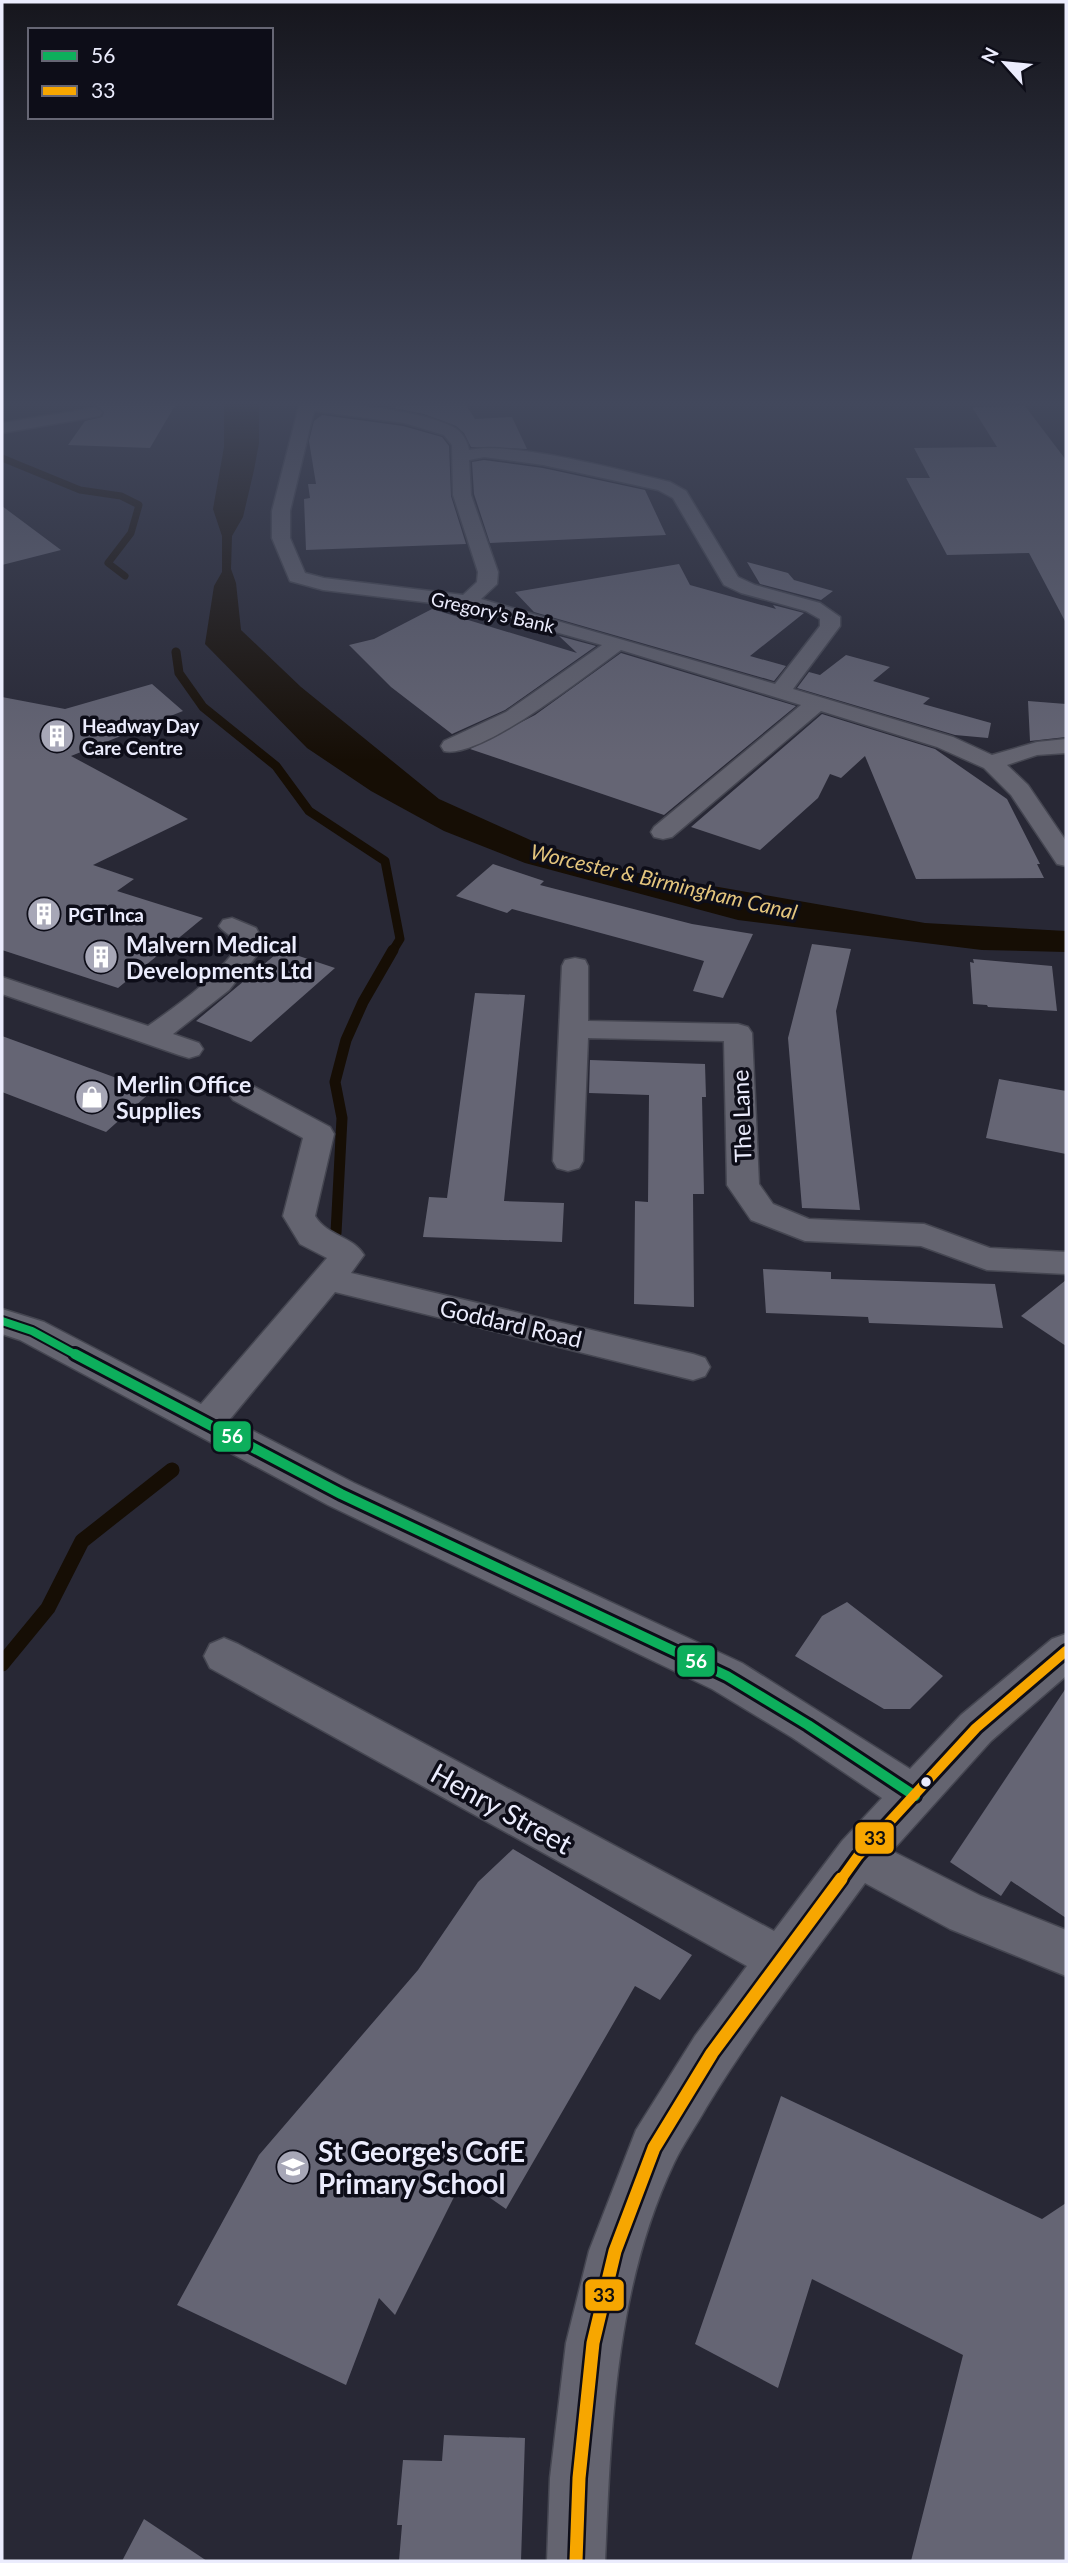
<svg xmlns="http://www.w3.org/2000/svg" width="1068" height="2563" viewBox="0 0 1068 2563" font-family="Lato,sans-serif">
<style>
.water{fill:#160e05}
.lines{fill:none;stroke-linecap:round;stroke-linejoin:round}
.stream-far3{stroke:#160e05;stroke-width:7}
.stream-far2{stroke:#160e05;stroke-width:9}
.stream-far1{stroke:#160e05;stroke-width:11}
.stream{stroke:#160e05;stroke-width:15}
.building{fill:#656574}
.minor-casing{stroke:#454651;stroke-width:3}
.minor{fill:#646470;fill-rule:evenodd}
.bus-1-far1-casing{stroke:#0d0d18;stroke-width:12}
.bus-1-casing{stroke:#0d0d18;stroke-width:16}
.bus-2-far1-casing{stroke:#0d0d18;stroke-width:16}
.bus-2-casing{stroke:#0d0d18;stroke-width:18}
.bus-1-far1{stroke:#0daf5c;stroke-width:8}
.bus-1{stroke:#0daf5c;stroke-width:10}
.bus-2-far1{stroke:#f7a600;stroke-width:10}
.bus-2{stroke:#f7a600;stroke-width:13}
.bus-dot{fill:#ebecfd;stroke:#0d0d18;stroke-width:2.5}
.labels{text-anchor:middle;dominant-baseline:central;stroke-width:7;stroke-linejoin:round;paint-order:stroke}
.far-street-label{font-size:19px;fill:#ebecfd;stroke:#0d0d18}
.far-poi-label{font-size:19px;font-weight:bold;fill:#ebecfd;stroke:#0d0d18;text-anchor:start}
.far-water-label{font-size:21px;font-style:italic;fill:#e3c47d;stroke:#0d0d18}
.poi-label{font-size:23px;font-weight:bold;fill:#ebecfd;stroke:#0d0d18;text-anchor:start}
.street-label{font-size:23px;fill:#ebecfd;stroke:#0d0d18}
.near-street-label{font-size:28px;fill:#ebecfd;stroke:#0d0d18}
.near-poi-label{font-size:28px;font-weight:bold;fill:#ebecfd;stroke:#0d0d18;text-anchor:start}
.line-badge{stroke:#0d0d18;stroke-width:2.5}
.badge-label{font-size:19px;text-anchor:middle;font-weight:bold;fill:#fff}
.pale-badge-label{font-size:19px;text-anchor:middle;font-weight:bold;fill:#111}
</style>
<rect width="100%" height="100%" fill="#282835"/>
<path class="water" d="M224 402H259V443L254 470 243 517 232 536 231 569 236 583 241 630 301 687 439 799 537 843 633 872 925 923 1066 931V952L982 950 738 920 525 863 444 831 371 791 307 748 205 644 214 586 222 572V536L213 509 224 447Z"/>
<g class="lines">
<path class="stream-far3" d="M2 458 80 490 121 496 139 505 131 533 108 563 125 576"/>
<path class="stream-far2" d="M176 652 179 673 203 707 276 766 309 811 385 861 400 939 392 952"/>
<path class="stream-far1" d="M336 1233 342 1118 335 1082 346 1040 363 1002 393 950"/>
<path class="stream" d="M2 1664 48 1608 82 1541 172 1470"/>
</g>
<path class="building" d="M98 402H177L150 448 68 445 85 421 102 417 104 412 96 406Z
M464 402 475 419 512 417 527 449 471 447 464 433 456 426 424 414 389 407Z
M1025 406 1066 460V623L1029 553 947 555 906 478H930L914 448 997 447 972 407Z
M322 415 403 426 442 437 449 446 451 496 466 544 306 550 304 499 310 498 308 484H316L309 441 314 421Z
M484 460 543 468 645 490 666 535 490 543 474 494 472 462Z
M2 506 61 550 2 565Z
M747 562 788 573 794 580 833 591 821 600 760 584Z
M679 564 690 585 776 609 773 605 804 613 750 656 786 666 774 681 534 612 515 592Z
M432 609 577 653 559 636 596 646 505 710 452 734 391 687 349 645 374 639Z
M621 653 796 706 664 815 470 749 535 715Z
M846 655 890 667 873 681 930 698 923 704 991 723 988 738 955 735 797 688 809 672 820 675Z
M152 684 183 711 71 756 188 819 93 865 134 879 117 891 203 918 118 988 2 950V697L65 709Z
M1028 701 1066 704V737L1030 741Z
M822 714 935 749 1007 799 1040 864H1037L1044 878 916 879 865 756 841 778 830 774 818 798 760 850 691 827Z
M493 864 544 881 540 885 692 924 753 934 723 998 693 991 704 961 512 909 507 913 456 896Z
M812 944 851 949 836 1011 860 1210 802 1208 788 1038Z
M281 950 335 968 251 1042 196 1021Z
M973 959 1052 966 1057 1011 988 1007 987 1005 973 1004 970 962 974 963Z
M475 993 525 995 504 1201 564 1203 562 1242 423 1237 429 1197 447 1198Z
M2 1036 43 1051 152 1091 106 1132 2 1092Z
M590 1060 705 1064 706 1097H702L704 1194H693L694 1307 634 1304 635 1201 648 1202 649 1095 589 1093Z
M999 1079 1066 1091V1154L986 1138Z
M763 1269 831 1272V1279L995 1284 1003 1328 869 1323 868 1317 766 1313Z
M1066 1280V1346L1021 1316Z
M847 1602 943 1676 910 1709H884L795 1656 822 1616Z
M1066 1688V1918L1011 1881 1001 1896 950 1862Z
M513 1849 692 1955 660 2000 635 1986 506 2209 463 2179 395 2315 379 2298 346 2385 177 2305 259 2155 418 1970 478 1882Z
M781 2096 1042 2219 1066 2203V2561H911L963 2355 812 2279 778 2388 695 2344Z
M444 2435 525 2438 521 2561H399L402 2525H397L403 2460 442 2461Z
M144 2519 207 2561H122Z"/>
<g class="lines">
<g class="minor-casing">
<path id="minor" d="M300 402C336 402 424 410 455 428 462 432 468 442 469 450 513 441 623 471 670 482L686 491 738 577 755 585 820 603 840 617V626L793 689 953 737 992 755 1037 742 1066 739V753L1037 755 1007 765 1028 785 1066 841V866L1057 864 1011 795 984 768 937 747 821 711 672 837 663 839 654 837 651 832 654 827 801 705 621 650C589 673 480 760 444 751L441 746 444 741 506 712 602 645 466 607 323 590 290 581 272 538V511ZM314 411 404 423 444 435 452 445 453 495 478 572 477 582 463 595 324 578 305 573 290 538V511ZM484 457 543 465 658 490 673 498 724 585 741 593 806 611 820 619V626L775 684 481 599 497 584 498 572 471 495 469 460Z
M94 408 100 410 102 413 100 416 2 433V423Z
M232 918 256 928 265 945 229 990 173 1034 199 1043 203 1049 199 1055 189 1058 179 1055 2 994V977L148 1026C182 1002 215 979 239 945 235 936 225 934 219 926L223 920Z
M575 958 585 960 588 966V1021L738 1024 748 1027 752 1033 759 1184 773 1204 809 1219 924 1224 990 1248 1066 1252V1274L987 1270 921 1246 805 1241 751 1220 727 1185 724 1041 588 1038 583 1161 579 1168 568 1171 557 1168 553 1161 562 966 565 960Z
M243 1084 253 1086 330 1127 334 1134 315 1216C328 1237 353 1236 364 1255L351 1273 693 1354 705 1358 710 1367 705 1376 693 1380 335 1292 230 1419 354 1483 742 1663 910 1769 961 1715 1052 1639 1066 1634V1676L991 1741 892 1851 981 1896 1066 1930V1976L950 1929 865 1883C811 1957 753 2030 706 2108 696 2126 683 2144 674 2163 615 2287 611 2427 605 2561H547L550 2478 566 2343 589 2251 636 2130 695 2036 747 1966 210 1668 204 1656 210 1644 224 1638 238 1644 774 1931 842 1841 882 1798 793 1738 712 1689 328 1505 20 1340 2 1334V1309L44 1322 201 1404 327 1258 300 1244 283 1216 303 1138 233 1100 228 1093 233 1086Z"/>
</g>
<use href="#minor" class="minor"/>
<g class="bus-1-far1-casing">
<path id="bus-1-far1" d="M2 1321 32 1331 78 1356"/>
</g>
<g class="bus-1-casing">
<path id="bus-1" d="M75 1354 341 1494 727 1676 808 1725 915 1796"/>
</g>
<g class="bus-2-far1-casing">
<path id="bus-2-far1" d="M840 1881 858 1856 976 1728 1066 1651"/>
</g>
<g class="bus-2-casing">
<path id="bus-2" d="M576 2561 579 2478 593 2343 615 2251 654 2148 712 2053 841 1879"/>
</g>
<use href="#bus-1-far1" class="bus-1-far1"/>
<use href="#bus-1" class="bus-1"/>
<use href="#bus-2-far1" class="bus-2-far1"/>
<use href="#bus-2" class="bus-2"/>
</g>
<linearGradient id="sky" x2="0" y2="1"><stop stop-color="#16161d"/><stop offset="0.53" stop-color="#42485c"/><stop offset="1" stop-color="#42485c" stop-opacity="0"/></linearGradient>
<rect width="1068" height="761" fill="url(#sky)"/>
<defs>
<g id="building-disc" transform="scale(1.75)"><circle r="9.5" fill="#a7a7b7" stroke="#0d0d18"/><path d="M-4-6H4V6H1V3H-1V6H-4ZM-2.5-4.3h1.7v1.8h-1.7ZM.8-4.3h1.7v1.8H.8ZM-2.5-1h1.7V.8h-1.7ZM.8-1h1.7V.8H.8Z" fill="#fff"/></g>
<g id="shop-disc" transform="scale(1.75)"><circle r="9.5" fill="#a7a7b7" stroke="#0d0d18"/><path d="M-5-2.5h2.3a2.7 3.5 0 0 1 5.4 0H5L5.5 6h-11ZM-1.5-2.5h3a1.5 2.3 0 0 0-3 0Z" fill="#fff"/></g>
<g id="school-disc" transform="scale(1.75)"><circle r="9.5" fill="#a7a7b7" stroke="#0d0d18"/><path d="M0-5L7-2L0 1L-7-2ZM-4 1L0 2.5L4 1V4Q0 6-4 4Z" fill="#fff"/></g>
</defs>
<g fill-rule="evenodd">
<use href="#building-disc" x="57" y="736"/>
<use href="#building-disc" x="44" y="914"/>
<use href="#building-disc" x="101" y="957"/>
<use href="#shop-disc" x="92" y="1097"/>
<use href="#school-disc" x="293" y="2167"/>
</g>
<circle class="bus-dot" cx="926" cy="1782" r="6"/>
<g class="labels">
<g class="far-street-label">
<text transform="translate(493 612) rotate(13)">Gregory's Bank</text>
</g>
<g class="far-poi-label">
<text x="82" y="725">Headway Day<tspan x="82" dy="22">Care Centre</tspan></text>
<text x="68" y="914">PGT Inca</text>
</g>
<g class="far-water-label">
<text transform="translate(664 881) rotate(13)">Worcester &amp; Birmingham Canal</text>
</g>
<g class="poi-label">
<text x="126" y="944">Malvern Medical<tspan x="126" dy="26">Developments Ltd</tspan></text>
<text x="116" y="1084">Merlin Office<tspan x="116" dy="26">Supplies</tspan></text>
</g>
<g class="street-label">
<text transform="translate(741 1116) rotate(-92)">The Lane</text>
<text transform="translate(511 1323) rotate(13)">Goddard Road</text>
</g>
<g class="near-street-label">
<text transform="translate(502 1808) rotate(29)">Henry Street</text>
</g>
<g class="near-poi-label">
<text x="318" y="2151">St George's CofE<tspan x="318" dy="32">Primary School</tspan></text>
</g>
</g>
<g class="line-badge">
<rect x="212" y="1420" width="40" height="33" rx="7" fill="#0daf5c"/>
<rect x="676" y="1644" width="40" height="34" rx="7" fill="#0daf5c"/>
<rect x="854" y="1821" width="41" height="34" rx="7" fill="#f7a600"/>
<rect x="584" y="2278" width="41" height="34" rx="7" fill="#f7a600"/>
</g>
<g class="badge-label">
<text x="232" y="1443">56</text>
<text x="696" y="1668">56</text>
</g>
<g class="pale-badge-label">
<text x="875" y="1845">33</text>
<text x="604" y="2302">33</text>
</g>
<rect width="1068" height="2563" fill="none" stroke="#ebecfd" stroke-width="7"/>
<rect x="28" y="28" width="245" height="91" fill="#0d0d18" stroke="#666674" stroke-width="2"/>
<rect x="42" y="51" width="35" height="10" fill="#0daf5c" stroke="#666674" stroke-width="2"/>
<text x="91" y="63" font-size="21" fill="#ebecfd">56</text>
<rect x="42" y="86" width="35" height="10" fill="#f7a600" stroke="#666674" stroke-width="2"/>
<text x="91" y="98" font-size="21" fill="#ebecfd">33</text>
<g transform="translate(1005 63) rotate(297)" stroke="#0d0d18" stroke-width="5" paint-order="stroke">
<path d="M0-5L12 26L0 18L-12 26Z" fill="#ebecfd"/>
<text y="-10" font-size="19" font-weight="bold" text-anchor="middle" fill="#ebecfd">N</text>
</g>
</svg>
